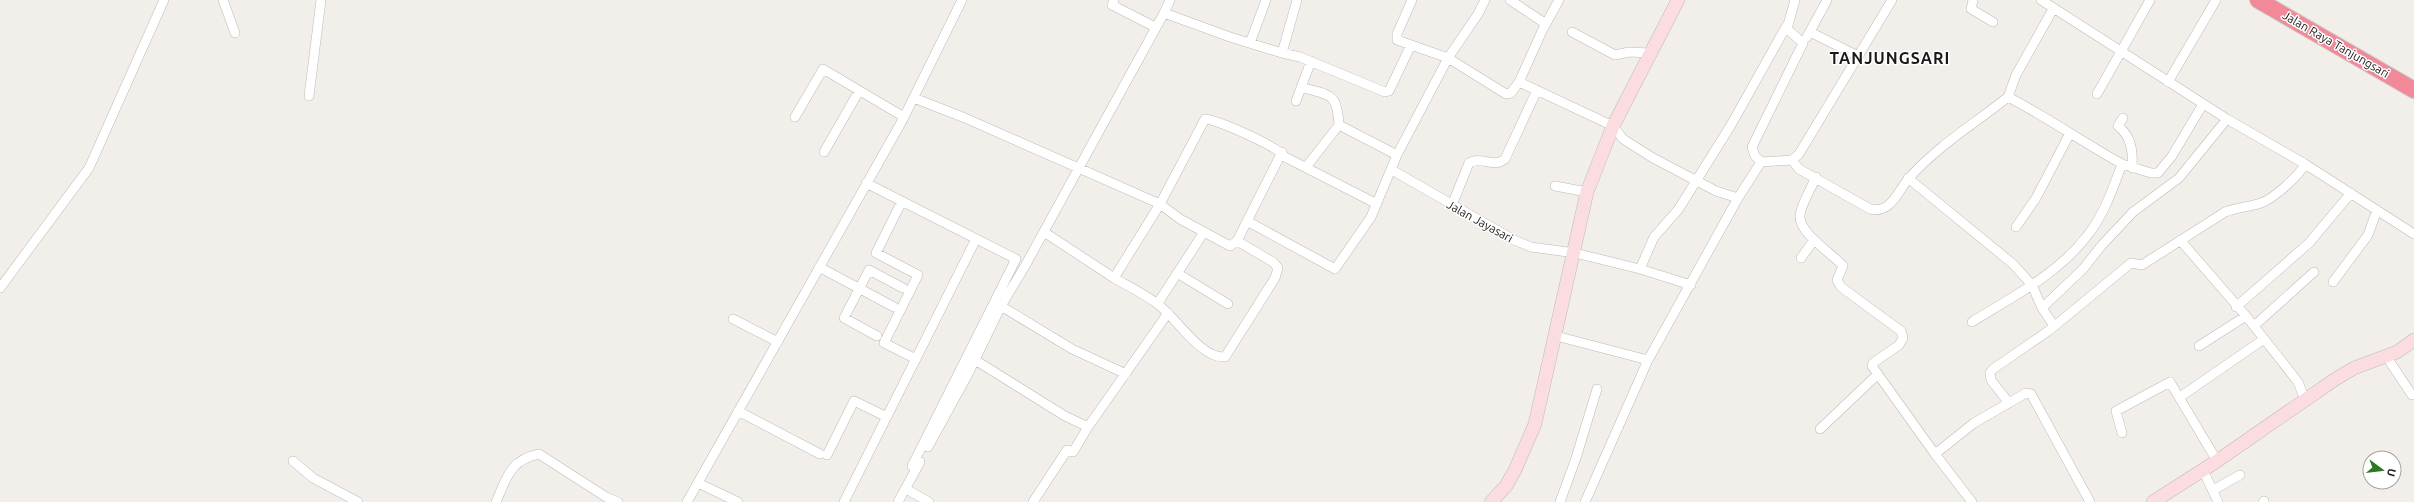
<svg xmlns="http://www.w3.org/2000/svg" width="2414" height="502" viewBox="0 0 2414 502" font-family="Ubuntu,sans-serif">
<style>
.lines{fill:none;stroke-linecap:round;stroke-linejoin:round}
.street-casing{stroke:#bdbab5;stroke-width:10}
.secondary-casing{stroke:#bdbab5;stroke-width:14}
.highway-casing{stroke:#cdcdcc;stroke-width:18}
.street{stroke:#fff;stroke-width:9}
.secondary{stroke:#fbdce0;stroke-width:13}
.highway{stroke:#f28999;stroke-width:16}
.labels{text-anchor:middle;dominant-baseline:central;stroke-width:3;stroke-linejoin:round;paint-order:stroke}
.street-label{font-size:12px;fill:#1c1a19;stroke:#fff}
.district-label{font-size:16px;font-weight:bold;letter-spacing:1px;fill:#1c1a19;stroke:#fff}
</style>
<rect width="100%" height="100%" fill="#f2efea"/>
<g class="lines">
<g class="street-casing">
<path id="street" d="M223 0 235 33
M1114 0 1112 5 1153 26
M1170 0 1164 13 1230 37 1282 53 1297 0
M1412 0 1397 34V40L1448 58 1478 14 1485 0
M1510 0 1546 24
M1973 0 1971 9 1993 22
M2041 0 2227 119 2305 164 2414 234
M2053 9 2016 75 2008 97C2047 117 2084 143 2122 164
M1572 32 1615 55 1629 52 1649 53
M1810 32 1858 56
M1807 37 1827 0
M1250 43 1266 0
M1282 53 1300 57 1385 92 1389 91 1411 45
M1519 82 1543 29 1559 0
M2168 82 2216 0
M1301 87C1330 96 1337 91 1339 125
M2097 94 2150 0
M309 96 321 0
M914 98 965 118 1160 204 1180 219 1230 246 1237 241 1282 152
M1296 101 1311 61
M795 117 823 69 904 117
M2123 118 2118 126C2132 137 2133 152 2132 168
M824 152 859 91
M1792 160 1799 169 1870 209C1892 214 1897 191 1910 177 1939 145 1974 124 2008 97
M1761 162 1755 156 1752 147 1803 43 1787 29 1795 0
M1306 167 1339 125 1397 155
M1392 170 1514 240 1531 247 1575 253 1640 269
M1816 177C1811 189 1802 202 1800 215 1798 233 1833 254 1843 266L1837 280 1841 287 1901 331 1903 338 1899 345 1873 363 1872 366 1935 454 1974 423 2026 393 2031 394 2090 502
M1908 178 2013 264 2032 285 2042 308 2054 326
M866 183 1016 259 912 466
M1555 186 1587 192
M902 201 876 253 918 275 884 343 916 359
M1452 205 1469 163C1480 155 1494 169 1505 159L1537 90
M1247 221 1335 269 1371 217 1397 155 1448 58 1506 94 1511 93 1519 82 1613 126 1623 139 1653 158 1716 191 1738 198
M2016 227 2036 198 2069 135
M1044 232 1114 278
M2180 240 2246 316 2298 382 2305 400
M1237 241 1273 262 1278 268 1275 278 1225 357C1200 359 1175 315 1156 303 1143 293 1128 286 1114 278L1160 204 1205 119C1218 120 1279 147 1285 157L1377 204
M1801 258 1814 240
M819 267 894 307
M1177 273 1228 304
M2333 282 2368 235 2377 210
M1691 285 1640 269 1654 237 1678 210 1731 125 1787 25
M0 288 89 168 164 0
M1158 303 1204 232
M2236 307 2309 243 2351 193
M2042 308 2083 269 2102 245 2133 212 2179 178 2227 119
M733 319 778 342
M1972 322C2012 297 2058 274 2087 236 2104 215 2113 188 2122 164L2151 173H2158L2172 156 2203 104
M2254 326 2314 272
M877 336 844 318 869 270 903 288
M1556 336 1648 360
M2199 346 2246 316
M2386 356 2412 395
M975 360 1065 416 1088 427 1168 313
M1126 374 1072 349 1001 306 1025 266 1164 13
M2180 397 2264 339
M2009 403 1991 380 1990 373 1993 369 2051 329 2131 263 2142 265 2225 212C2237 207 2250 207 2261 203 2273 199 2299 176 2305 164
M738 411 820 454
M1820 429 1878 374
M2122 433 2116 411 2170 382 2217 461
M928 447 969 372 1001 306
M1935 454 1972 502
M827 455 854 401 887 417
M293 461 313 478 358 502
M2203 470 2218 502
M698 483 738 502
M906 489 929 502
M2213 490 2240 475
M496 502C507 477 510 460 539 454L606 497 618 502
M687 502 902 121 962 0
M844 502 976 239
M898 502 920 462
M1033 502 1067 450 1073 452 1088 427
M1560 502 1576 458 1597 389
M1585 502 1648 360 1738 198 1761 162 1792 160 1799 154 1892 0
M2263 502 2264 501"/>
</g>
<g class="secondary-casing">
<path id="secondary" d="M1491 502 1506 486 1515 470 1535 424 1587 192 1613 126 1678 0
M2153 502 2217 461 2334 380 2354 368 2397 352 2414 340"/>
</g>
<g class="highway-casing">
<path id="highway" d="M2258 0 2414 90"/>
</g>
<use href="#street" class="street"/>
<use href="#secondary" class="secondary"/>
<use href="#highway" class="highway"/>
</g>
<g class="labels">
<g class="street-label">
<text transform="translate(2336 44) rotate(30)">Jalan Raya Tanjungsari</text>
<text transform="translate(1480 221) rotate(29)">Jalan Jayasari</text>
</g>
<g class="district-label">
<text x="1890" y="58">TANJUNGSARI</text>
</g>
</g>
<g transform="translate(2382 470) rotate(105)"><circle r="19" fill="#ffffff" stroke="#a4a3a3"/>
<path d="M0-3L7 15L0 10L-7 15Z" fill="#2b7921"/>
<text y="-6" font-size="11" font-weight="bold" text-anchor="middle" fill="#1c1a19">U</text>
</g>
</svg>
